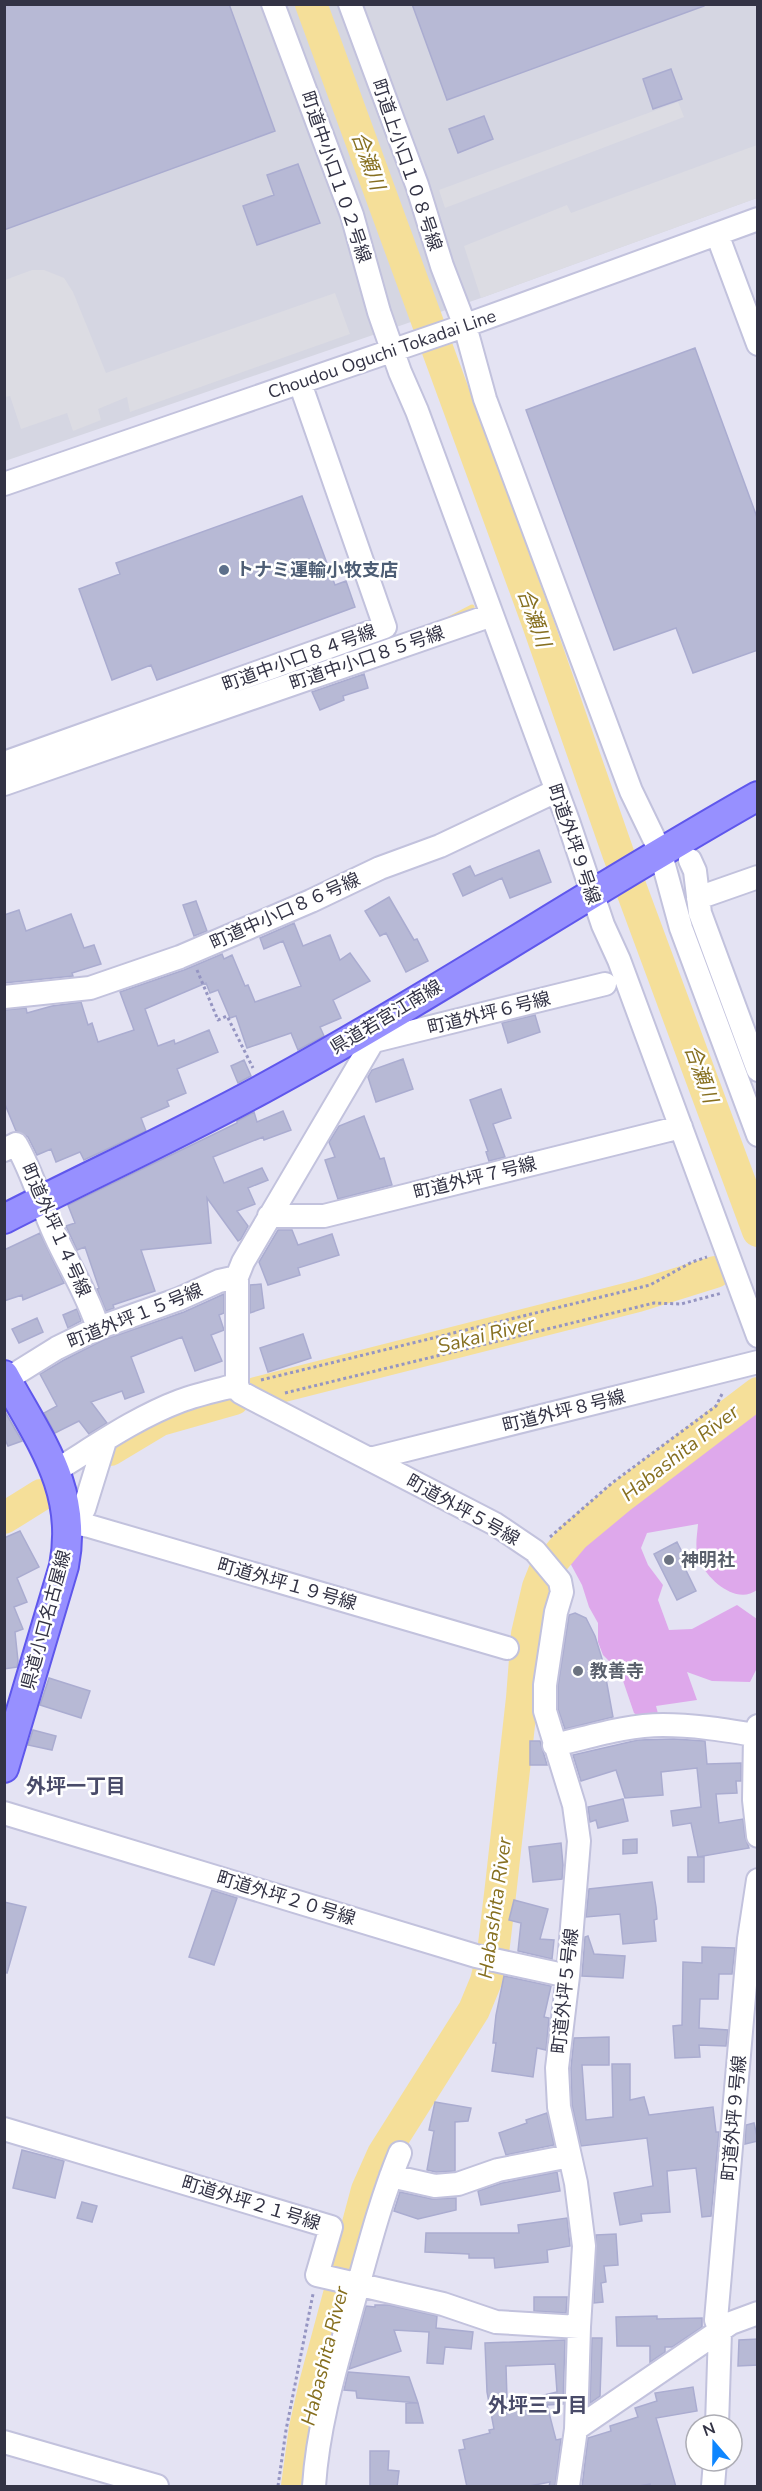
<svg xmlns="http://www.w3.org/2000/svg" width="762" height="2491" viewBox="0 0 762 2491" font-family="'Nunito Sans','Noto Sans JP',sans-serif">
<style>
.industrial{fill:#d5d6e2}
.green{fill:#dea8eb}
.parking{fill:#dcdce3}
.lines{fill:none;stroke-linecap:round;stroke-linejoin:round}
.stream{stroke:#f5df99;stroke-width:5}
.river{stroke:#f5df99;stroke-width:32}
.building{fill:#b7b9d5;stroke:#aaacd0;stroke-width:1.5;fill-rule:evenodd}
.minor-casing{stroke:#c2c2dd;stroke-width:26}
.major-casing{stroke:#5f57ec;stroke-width:32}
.path{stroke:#9595c2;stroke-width:3;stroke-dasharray:3 3;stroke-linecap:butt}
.minor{stroke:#fff;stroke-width:22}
.major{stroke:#9790ff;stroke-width:28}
.service-dot{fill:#5c6f8a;stroke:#fff;stroke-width:2}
.worship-dot{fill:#6b7280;stroke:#fff;stroke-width:2}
.labels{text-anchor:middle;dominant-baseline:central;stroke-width:5;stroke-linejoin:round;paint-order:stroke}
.street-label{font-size:18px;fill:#333345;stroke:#fff}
.service-label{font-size:18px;font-weight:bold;fill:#4e5e75;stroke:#fff;text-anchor:start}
.worship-label{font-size:18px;font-weight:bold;fill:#5b616d;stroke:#fff;text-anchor:start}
.water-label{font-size:20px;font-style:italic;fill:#866f1f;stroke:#fff}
.neighbourhood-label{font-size:20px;font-weight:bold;fill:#494b69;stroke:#fff}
</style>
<rect width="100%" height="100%" fill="#e4e3f3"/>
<path class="industrial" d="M4 5H757V198L481 298 5 461Z"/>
<path class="green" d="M732 1400 757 1411V1590C737 1605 709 1581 700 1562 694 1549 697 1537 698 1524L647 1533 641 1548 648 1565 663 1585 658 1600 669 1630 692 1629 737 1605 757 1619V1668L750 1682 712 1681 687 1672 697 1700 656 1706 660 1721 647 1722 634 1713 620 1672 603 1655 598 1642V1623L589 1607 582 1585 561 1546 576 1525 611 1496 637 1470 665 1452 688 1432Z"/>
<path class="parking" d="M678 102 684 117 445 208 439 190Z
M757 145V198L481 298 464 246 567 205 571 213Z
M32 270H44L64 278 73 292 106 373 335 293 350 334 130 412 127 397 98 409 101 420 73 431 67 413 21 429 10 396 5 397V280Z"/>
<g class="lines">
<path class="stream" d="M449 619 472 607"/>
<path class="river" d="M311 4 537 621 618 853 758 1231
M256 1393 638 1296 715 1272
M110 1450 160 1420 234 1399
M4 1518 41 1495
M297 2486 305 2428 315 2384 367 2190 383 2154 474 2010 486 1981 493 1953 501 1886 522 1698 527 1634 538 1587 544 1572 574 1536 621 1497 758 1393"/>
</g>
<path class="building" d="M4 4H229L275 131 4 230Z
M412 4H704V6L447 100Z
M671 69 682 99 653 109 643 79Z
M484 116 493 139 458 153 449 129Z
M298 164 320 223 257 245 243 206 274 195 267 175Z
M695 348 758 520V650L693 673 676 628 614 650 526 410Z
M302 496 335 585 346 581 355 607 157 680 151 665 112 680 79 589 120 574 116 563Z
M364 674 368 688 343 696 344 700 320 710 312 692Z
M539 850 551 882 510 898 502 878 463 896 453 874 470 866 475 876Z
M389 897 414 940 417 939 428 961 406 972 386 933 380 936 365 911Z
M196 901 207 931 194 936 183 905Z
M19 910 26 931 71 914 84 948 94 945 101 964 72 973 73 976 4 983V915Z
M294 923 303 946 330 935 340 960 350 953 370 981 333 1000 341 1018 320 1027 324 1036 298 1050 291 1033 247 1048 236 1016 230 1018 218 990 210 993 206 983 145 1009 158 1046 174 1040 175 1044 209 1030 218 1052 177 1069 186 1093 167 1101 169 1106 141 1118 146 1131 84 1160 80 1152 56 1162 51 1149 37 1155 28 1137 16 1131 4 1102V1010L26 1008 27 1013 52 1006 81 1002 88 1025 92 1023 98 1042 134 1030 120 992 184 970 222 954 224 959 232 955 245 986 248 985 255 1002 301 986 283 941 264 949 260 938Z
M535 1015 540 1032 508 1043 502 1023Z
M403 1059 413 1089 376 1102 368 1077 372 1070Z
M244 1060 251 1076 238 1083 231 1066Z
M501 1089 511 1118 493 1124 505 1157 489 1161 486 1152 488 1151 470 1100Z
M283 1111 291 1130 264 1140 263 1137 213 1157 224 1183 262 1168 268 1180 248 1188 255 1204 237 1211 248 1226 241 1239 238 1241 207 1198 211 1243 141 1250 155 1291 113 1305 114 1308 106 1311 97 1289 99 1288 85 1247 77 1250 66 1226 75 1223 68 1205 237 1123V1121L254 1112 257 1122Z
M364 1116 380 1159 384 1158 392 1185 338 1199 325 1160 335 1157 329 1142 339 1126Z
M278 1230H292L298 1245 332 1234 339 1255 298 1268 300 1275 268 1285 259 1262Z
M40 1233 64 1283 23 1300 22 1295 4 1301V1250Z
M261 1284 264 1308 250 1313V1285Z
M224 1294V1313L219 1315 224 1330 211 1335 222 1361 195 1371 182 1337 131 1357 144 1392 125 1399 122 1391 91 1402 107 1423 89 1434 79 1421 55 1433 44 1413 57 1406 40 1374 64 1360 103 1340 184 1312Z
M77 1309 81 1321 68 1328 63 1315Z
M37 1318 43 1332 19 1343 12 1329Z
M303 1334 311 1358 268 1372 260 1348Z
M4 1410 22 1441 8 1446 4 1437Z
M20 1531 39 1567 17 1578 27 1602 14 1607 23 1629 15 1632 18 1661 17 1667 4 1669V1538Z
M677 1542 685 1558 681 1560 696 1591 677 1600 654 1554Z
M575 1613 586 1618 595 1636 603 1662 613 1717 565 1729 558 1709V1686L569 1615Z
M49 1678 90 1691 81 1718 40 1705Z
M33 1730 56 1736 52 1750 28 1745Z
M674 1739 705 1741 707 1764 741 1763V1781H736L737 1793 716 1794 719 1823 743 1819 745 1837 749 1848 698 1857 691 1823 673 1826 671 1811 701 1807 697 1768 661 1772 663 1795 625 1798 616 1770 581 1781 573 1755 638 1740Z
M530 1741H540L547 1765H530Z
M623 1799 628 1821 598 1828 596 1820 590 1822 588 1807Z
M637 1839V1853L623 1854V1840Z
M561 1843 563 1865 562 1879 533 1882 529 1847Z
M688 1857H704V1882H688Z
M652 1882 656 1907 657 1919 654 1920 656 1941 623 1944 620 1914 586 1917 589 1889Z
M212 1890 237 1898 214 1965 189 1957Z
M514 1900 548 1909 540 1939 554 1940 552 1959 518 1951 521 1923 509 1920Z
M4 1902 26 1907 7 1973 4 1972Z
M588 1936 594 1954 625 1956 623 1978 582 1976 585 1937Z
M702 1947 735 1948 732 1974H719L718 1999H700L699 2028 728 2030 726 2046 699 2045 700 2057 675 2058 673 2026 682 2025 683 1962 702 1963Z
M504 1976 551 1986 544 2017 549 2018 546 2050 537 2048 533 2077 492 2071 496 2043H493L496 2015Z
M609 2037V2065H582L586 2120 613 2117 612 2064H630V2100L644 2097 649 2115 713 2107 716 2132H719L711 2216 702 2217 696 2168 667 2171 670 2212 641 2214 642 2221 620 2225 614 2193 653 2186 647 2138 581 2146 572 2105 571 2068 574 2038Z
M435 2102 471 2108 468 2121 455 2122V2171L436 2172 427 2170 434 2131 429 2130Z
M547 2113 554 2145 506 2155 499 2133 527 2123 526 2120Z
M754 2123 758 2141 745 2144 746 2125Z
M22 2150 64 2161 55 2198 13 2188Z
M557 2172 560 2191 481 2205 478 2191 502 2183Z
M400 2192 432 2199 456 2198V2210L418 2219 394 2211Z
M82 2202 97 2206 92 2222 77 2218Z
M567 2218 570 2246 547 2250 548 2262 495 2268 494 2258H469V2254L425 2252 426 2233H519L518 2225Z
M616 2234 618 2265 604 2266 606 2282 601 2283 603 2302 594 2303 596 2235Z
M534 2297H567L566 2313 534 2311Z
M375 2305H389L437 2316 436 2328 473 2332 471 2349 445 2347 443 2364 427 2363 429 2332 394 2330 401 2351 349 2369 366 2306 375 2307Z
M657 2316V2319L702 2318V2327L672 2347H665V2352L650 2362V2346H617L616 2317Z
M592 2338H602L600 2396 590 2403Z
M758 2339V2365L738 2366 739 2340Z
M565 2340 563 2404 547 2405 556 2440 561 2439 555 2487H549L550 2482 525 2487H467L459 2450 465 2449 463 2440 490 2433 489 2430 494 2429 487 2392 485 2343ZM555 2364 557 2392 514 2402 512 2398 507 2399 506 2366Z
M348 2372 409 2377 418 2403 357 2398 356 2391 344 2390Z
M693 2387 697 2411 656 2418 676 2487H651L650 2484 633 2487H582L588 2438 611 2431 610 2426 638 2417 635 2408 657 2401 655 2393Z
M406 2403H418L423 2423H406Z
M370 2451H389L388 2470 399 2471 397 2487H370Z"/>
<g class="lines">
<g class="minor-casing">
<path id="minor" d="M273 4 352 215 379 312 400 372 417 411 568 821 603 925 619 960 758 1336
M350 4 417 185 442 266 465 326 485 399 631 791 660 851 681 928 758 1135
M717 234 758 344
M4 484 458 328 758 219
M4 763 385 627 300 383
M4 784 492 615
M690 860 695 871 700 913 758 1070
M698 898 758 877
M4 997 90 988 180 957 311 901 380 868 440 846 556 791
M375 1025 376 1036 243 1262 237 1277V1385L240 1392 253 1399 495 1524 535 1551 560 1581 562 1592 556 1612 545 1685V1711L574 1805 579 1841 568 1976 557 2068 559 2107 576 2183 584 2246 579 2327 576 2429
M374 1041 605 984
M4 1150 16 1144C33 1173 41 1205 55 1235 69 1266 88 1295 98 1328
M269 1216H324L681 1127
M4 1381 57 1348 98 1328 179 1299 219 1281 237 1277
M370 1459 758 1362
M55 1471C96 1446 135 1418 180 1401 198 1394 218 1390 237 1385
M68 1522 89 1526 507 1648
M68 1522 84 1509 105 1441
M758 1726 755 1735 754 1800 758 1836
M554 1745C590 1737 627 1725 663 1725 694 1725 724 1730 755 1735
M4 1813 476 1956 568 1976
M4 2129 331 2227 317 2275 443 2304 496 2322 579 2327
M391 2176 435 2186 458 2184 498 2170 570 2156
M717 2425 720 2331 716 2320 749 1939 758 1880
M4 2442 157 2486
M314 2486C318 2426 335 2369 351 2311 366 2258 379 2204 400 2153
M568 2486 576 2429 731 2323 758 2313
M713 2486 715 2461"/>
</g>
<g class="major-casing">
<path id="major" d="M4 1219C94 1173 187 1131 275 1082 439 992 595 888 758 796
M4 1375C39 1440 79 1489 64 1566L4 1768"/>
</g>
<path class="path" d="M197 970 218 1020 227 1016 253 1068
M261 1380 650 1285 692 1262 707 1257
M285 1393 654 1303 681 1304 722 1293
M550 1537 612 1483 716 1406 723 1392
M278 2486 286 2430 313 2294"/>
<use href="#minor" class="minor"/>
<use href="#major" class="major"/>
</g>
<circle class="service-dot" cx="224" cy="570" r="6"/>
<g class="worship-dot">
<circle cx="669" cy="1560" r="6"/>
<circle cx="578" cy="1671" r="6"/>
</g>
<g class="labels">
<g class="street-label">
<text transform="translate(407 165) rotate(71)">町道上小口１０８号線</text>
<text transform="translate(336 177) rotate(71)">町道中小口１０２号線</text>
<text transform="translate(382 354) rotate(-19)">Choudou Oguchi Tokadai Line</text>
<text transform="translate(299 658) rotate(-20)">町道中小口８４号線</text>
<text transform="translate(367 658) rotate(-19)">町道中小口８５号線</text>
<text transform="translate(574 844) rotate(71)">町道外坪９号線</text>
<text transform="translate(285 911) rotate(-24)">町道中小口８６号線</text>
<text transform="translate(489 1013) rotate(-14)">町道外坪６号線</text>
<text transform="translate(386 1017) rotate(-31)">県道若宮江南線</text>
<text transform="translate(475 1178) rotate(-14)">町道外坪７号線</text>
<text transform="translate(56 1230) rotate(66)">町道外坪１４号線</text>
<text transform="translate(135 1316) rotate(-22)">町道外坪１５号線</text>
<text transform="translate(564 1411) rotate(-14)">町道外坪８号線</text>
<text transform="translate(463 1510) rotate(29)">町道外坪５号線</text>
<text transform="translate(287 1584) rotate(16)">町道外坪１９号線</text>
<text transform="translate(46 1620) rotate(-75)">県道小口名古屋線</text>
<text transform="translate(286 1898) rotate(17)">町道外坪２０号線</text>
<text transform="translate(565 1991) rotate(-84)">町道外坪５号線</text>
<text transform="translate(734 2118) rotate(-85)">町道外坪９号線</text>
<text transform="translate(251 2203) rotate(17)">町道外坪２１号線</text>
</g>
<g class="service-label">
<text x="236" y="570">トナミ運輸小牧支店</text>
</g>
<g class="worship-label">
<text x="681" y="1560">神明社</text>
<text x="590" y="1671">教善寺</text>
</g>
<g class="water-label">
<text transform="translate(368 161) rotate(70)">合瀬川</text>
<text transform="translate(534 618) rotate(70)">合瀬川</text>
<text transform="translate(701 1074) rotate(70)">合瀬川</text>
<text transform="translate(486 1335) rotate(-14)">Sakai River</text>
<text transform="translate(680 1453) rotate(-38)">Habashita River</text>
<text transform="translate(495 1908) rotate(-82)">Habashita River</text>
<text transform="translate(325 2356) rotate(-76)">Habashita River</text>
</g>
<g class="neighbourhood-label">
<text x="76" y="1786">外坪一丁目</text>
<text x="538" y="2405">外坪三丁目</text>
</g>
</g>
<rect width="762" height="2491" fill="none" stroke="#333345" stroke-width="12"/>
<g transform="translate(714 2443) rotate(340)"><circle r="28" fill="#ffffff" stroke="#adadb5" stroke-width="1.5"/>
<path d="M0-4.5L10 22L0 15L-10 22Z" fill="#0e86ff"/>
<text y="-9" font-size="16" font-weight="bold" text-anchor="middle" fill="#333345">N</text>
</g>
</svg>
